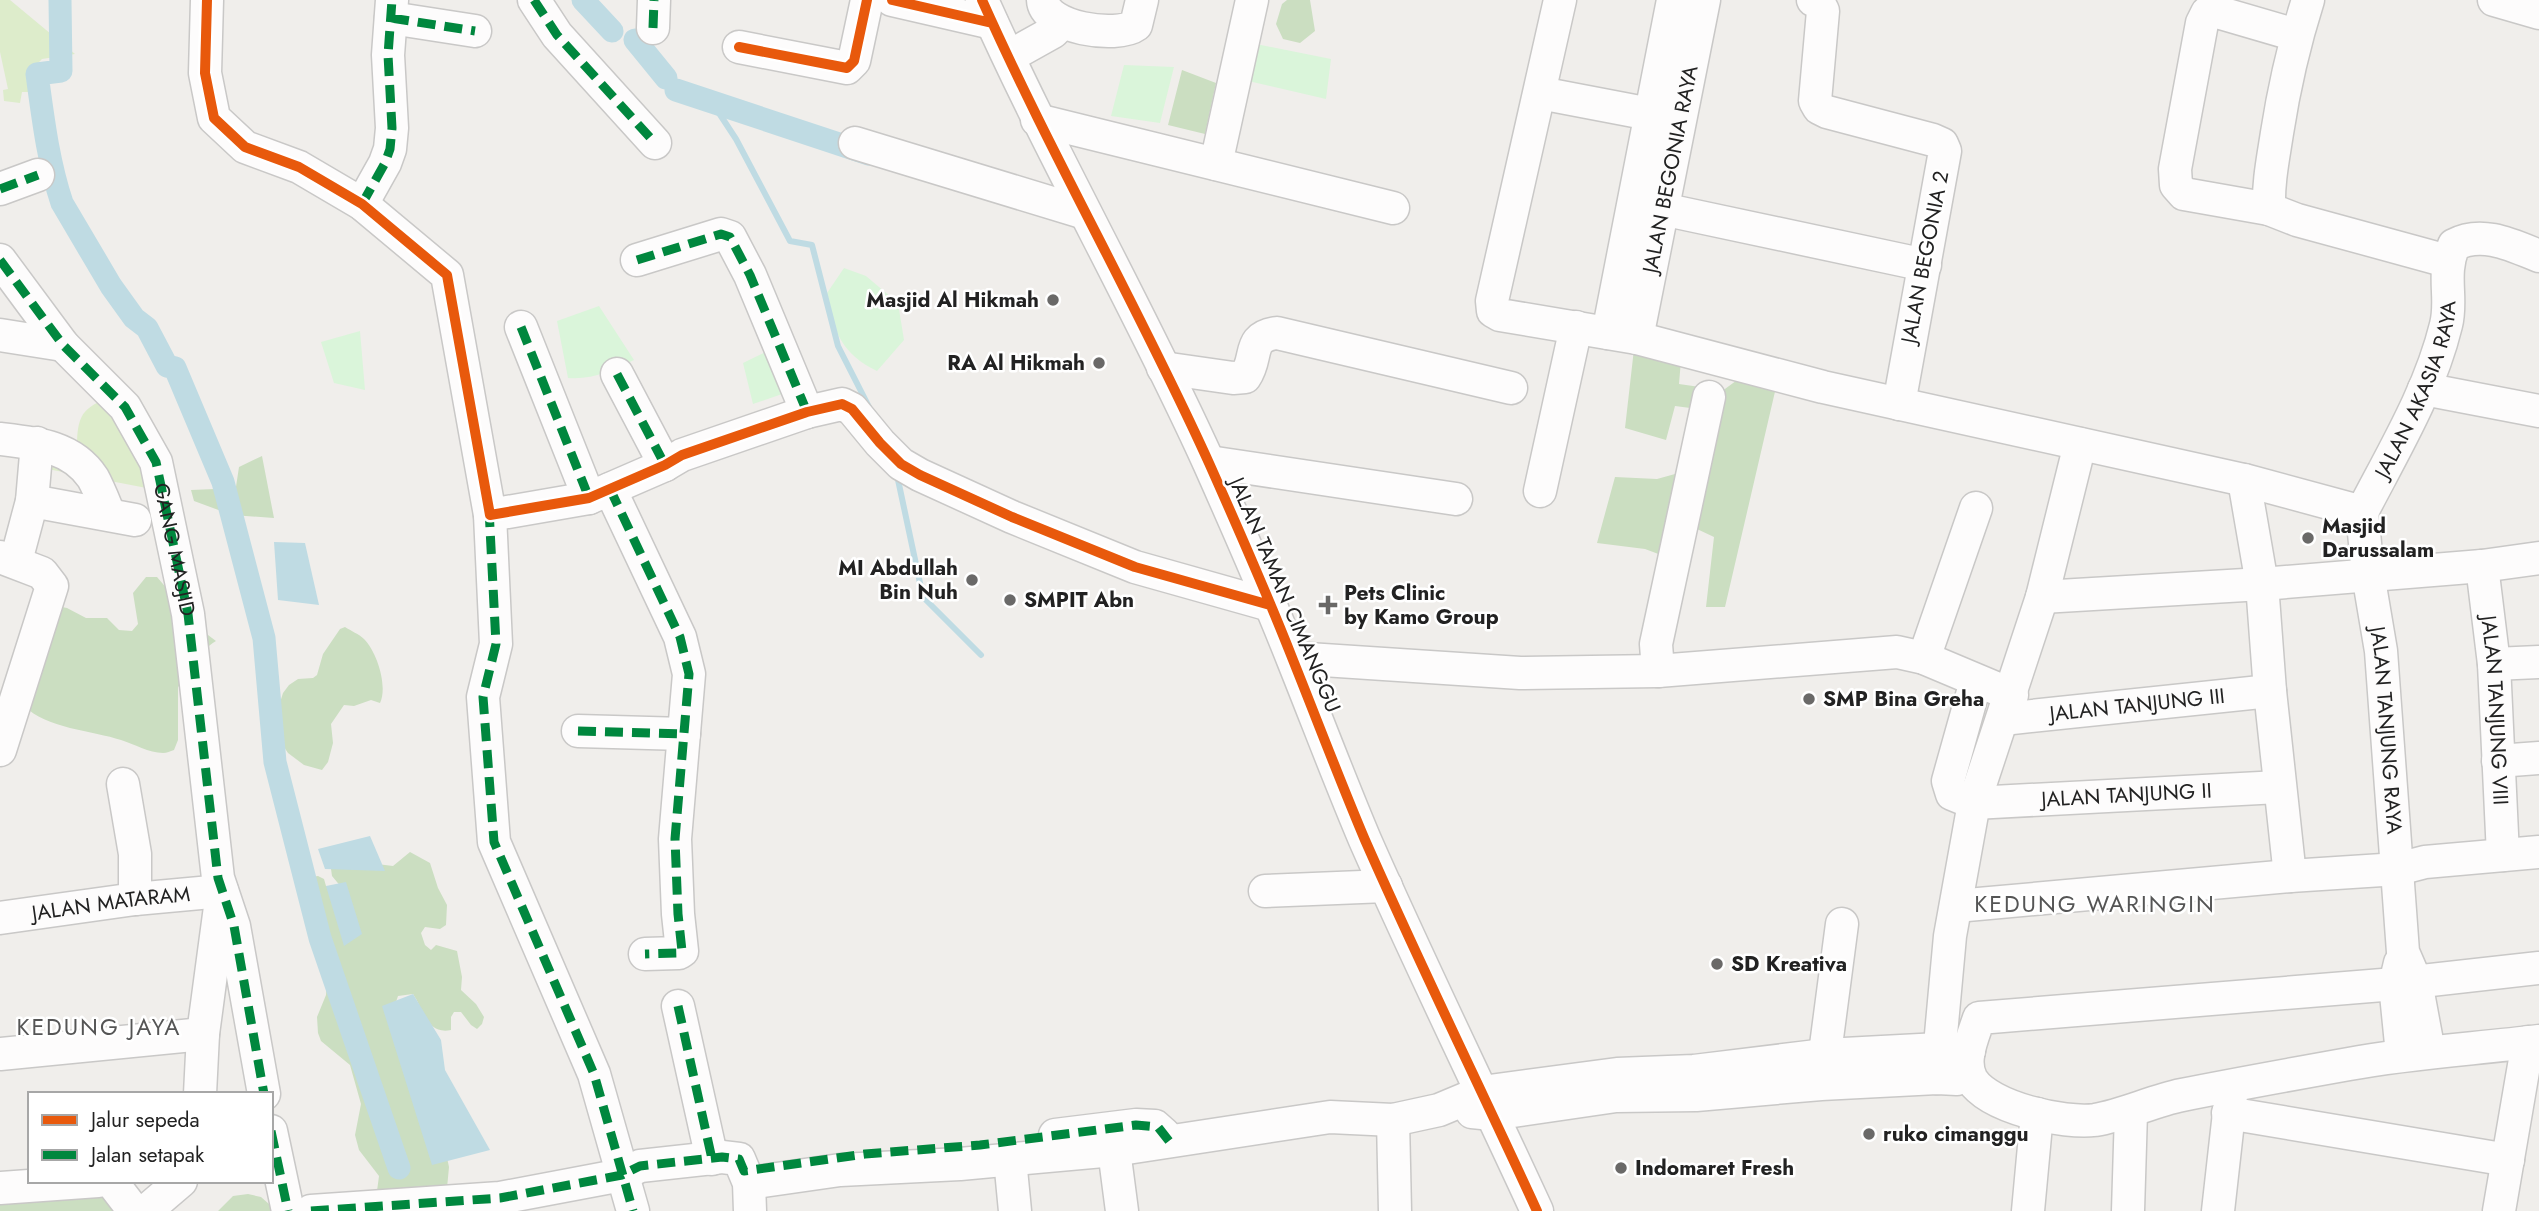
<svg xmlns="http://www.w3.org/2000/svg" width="2539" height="1211" viewBox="0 0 2539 1211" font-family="Jost,sans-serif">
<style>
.grass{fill:#ddeccb}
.forest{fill:#cbdec1}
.park{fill:#daf5da}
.water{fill:#bfdbe3}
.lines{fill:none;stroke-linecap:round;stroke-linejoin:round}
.stream{stroke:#bfdbe3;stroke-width:6}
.canal{stroke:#bfdbe3;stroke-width:23}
.minor-casing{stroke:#c9c8c7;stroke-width:35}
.minor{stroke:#fdfcfc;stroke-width:32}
.quiet{stroke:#00873e;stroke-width:9;stroke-dasharray:18 9;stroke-linecap:butt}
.cycleway-casing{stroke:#fff;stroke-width:15}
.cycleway{stroke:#e8590c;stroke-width:10}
.poi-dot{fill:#6a6968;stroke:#fff;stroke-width:2.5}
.labels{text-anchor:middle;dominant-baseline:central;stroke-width:5;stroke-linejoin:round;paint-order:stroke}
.street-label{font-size:21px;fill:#222;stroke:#fff}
.poi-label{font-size:21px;font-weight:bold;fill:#222;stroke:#fff;text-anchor:start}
.neighbourhood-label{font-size:23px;letter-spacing:2px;fill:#555;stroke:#fff}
</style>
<rect width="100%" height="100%" fill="#f0eeeb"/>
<path class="grass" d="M0 0H10L75 54 42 59 31 70 34 92H22L20 103 4 101 3 90 8 89 0 52Z
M117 393 157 490 37 467 77 447C77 409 86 408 117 393Z"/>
<path class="forest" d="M1287 0H1310L1315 31 1300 43 1283 39 1276 24 1282 4Z
M1182 70 1216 83 1205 134 1168 125Z
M1634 349 1681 360 1679 384 1700 387 1699 408 1744 375 1777 383 1725 607H1706L1714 537 1697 529 1680 562 1645 549 1597 543 1615 477 1657 479 1711 464 1698 409 1675 406 1666 440 1625 428Z
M262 456 274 518 232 515 194 501 191 490 215 489 205 466 226 459 223 482 232 513 239 467Z
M146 577H157L204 632 216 641C198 651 194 674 178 687V740L174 750C170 751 167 753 163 753 149 753 134 744 121 740 94 731 44 728 25 706L57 606 67 608 86 618H107L119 630 132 631 138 624 133 593Z
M345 627C351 631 359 634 364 639 377 652 388 686 380 703L371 700 354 706 344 705 331 724 333 743 328 762 322 770 304 765 288 753 282 744 276 715 283 693 289 685 298 679 313 678 317 675 323 654 340 629Z
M410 852 430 863 438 888 447 905 446 925 440 929 425 927 421 933 425 945 431 950 436 945 457 951 462 977 461 990 476 1004 484 1017 482 1024 477 1029 471 1025 461 1012H454L451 1017V1030C427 1035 424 1010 413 994L398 996 396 1002 446 1153 449 1167 447 1188 377 1191 379 1176 359 1150 355 1135 361 1104 350 1065 321 1041 318 1033 317 1017 326 995 327 980 321 955C306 944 316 934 315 918 315 909 308 900 306 890L311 877 318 876 324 879 326 886 342 888 332 876 331 869 377 864 393 866Z
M0 1189 93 1192 118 1205 133 1211H0Z
M248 1194 261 1197 277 1211H218L233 1196Z"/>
<path class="park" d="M1251 43 1331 59 1326 99 1244 80Z
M1124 65 1174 67 1160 123 1111 116Z
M844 268 866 276 898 303 904 340 877 371C842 354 835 333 825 296Z
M599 306 634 360C612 370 593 380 568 378L557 321Z
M360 331 365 390 334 383 321 342Z
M772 349 785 393 753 404 743 363Z"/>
<path class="water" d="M274 542 305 543 319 605 278 600Z
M370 836 385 871 325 869 318 849Z
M346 882 362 934 344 946 326 886Z
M413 994 441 1040 445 1070 490 1150 432 1165 382 1006Z"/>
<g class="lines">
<path class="stream" d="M713 104 736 139 790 241 812 245 838 346 869 407
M897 475 923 597 981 655"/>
<path class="canal" d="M60 0 61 71 37 74C43 118 48 161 62 203L111 286 134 318 147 328 167 366 175 368 223 482 264 638 275 762 320 938 399 1168
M583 0 612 31
M635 40 666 78
M676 90 869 154"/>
<g class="minor-casing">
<g id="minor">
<path d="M207 0 205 73 214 118 245 147 299 167 362 204 447 275 490 515 496 644 483 697 494 842 594 1074 633 1211"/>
<path d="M534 0 557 35 655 143"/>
<path d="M892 0 992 23"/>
<path d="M982 0C1052 157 1138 306 1209 463 1238 528 1267 594 1293 660 1317 720 1340 781 1365 840 1420 965 1480 1087 1537 1211"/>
<path d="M1043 0C1044 28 1117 39 1136 25L1142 0"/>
<path d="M1560 0 1492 301 1493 311 1500 315 1637 338 1823 387 2244 480 2362 512"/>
<path d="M1813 0 1819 3 1823 11 1815 101 1819 108 1827 112 1933 140 1942 144 1945 151 1899 404"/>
<path d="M2308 0C2294 44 2284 88 2277 133 2273 159 2268 183 2269 209L2297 220 2447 261"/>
<path d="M2494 0 2539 13"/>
<path d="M391 18 475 31"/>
<path d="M653 28 654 0"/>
<path d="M739 47 847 68 854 61 867 0"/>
<path d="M1010 56 1053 32 1062 23"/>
<path d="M1540 93 1650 114"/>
<path d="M1037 120 1393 208"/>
<path d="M855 143 1085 213"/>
<path d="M1216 164 1252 0"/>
<path d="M0 189 38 175"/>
<path d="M362 204 385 163 390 149 392 128 388 55 392 0"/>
<path d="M1662 209 1925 265"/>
<path d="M2269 209 2184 194 2176 185 2175 169 2202 23 2207 13 2217 12 2296 35"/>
<path id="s1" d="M0 260 63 345 125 407 156 462 188 614 218 878 234 926 264 1094"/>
<path d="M637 260 721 234 730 237 750 275 807 412"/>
<path d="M521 327 589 498"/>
<path d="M1608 333 1673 0"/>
<path d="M0 335 63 345"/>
<path id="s2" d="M1637 338 1704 0"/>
<path d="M1163 368 1233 378 1245 377C1259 357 1246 337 1277 333L1511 388"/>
<path d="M617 374 665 465"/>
<path d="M2424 389 2539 411"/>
<path d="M0 439C35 443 72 446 93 478 99 489 104 502 109 514"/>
<path d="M1209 462 1456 499"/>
<path d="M2244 480 2262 584 2270 691 2290 876"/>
<path d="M610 489 680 637 689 674 675 839 678 914 682 951 679 953 645 954"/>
<path d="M1540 491 1576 327"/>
<path d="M32 501 135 520"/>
<path id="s3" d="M2362 512 2368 574 2381 651 2403 952 2416 982 2429 1052"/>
<path id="s4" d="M2362 512C2393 452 2430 391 2446 325 2453 298 2441 275 2454 245 2482 230 2512 245 2539 256"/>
<path d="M490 515 589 498 665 465 682 455 807 412 842 404 852 409 880 443 901 464 920 475 1012 517 1135 567 1270 605"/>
<path d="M0 557 42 573 52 586 0 750"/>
<path d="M16 561 32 501 37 443"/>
<path id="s5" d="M2482 566 2494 664 2503 855"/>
<path d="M2042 597 2262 584 2482 566 2539 558"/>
<path d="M1293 658 1520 673 1658 671 1897 652 1924 658 2012 695"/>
<path d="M1924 658 1976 508"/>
<path d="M2494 664 2539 662"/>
<path d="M1658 671 1656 644 1709 397"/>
<path id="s6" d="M1976 681 1948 781 1952 794 1974 803 2279 787"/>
<path id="s7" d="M2003 719 2270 691"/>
<path d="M578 731 684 734"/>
<path d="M2498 761 2539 758"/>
<path d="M123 784 135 854V899"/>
<path d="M1265 891 1386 886"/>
<path d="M1956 906 2290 876 2398 869 2425 862 2539 852"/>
<path id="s8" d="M0 918 135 899 222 891"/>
<path d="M2400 963 2395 984 2402 1054"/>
<path d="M2539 968 2395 984 1979 1018C1973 1037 1961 1061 1972 1080 1990 1108 2064 1124 2095 1120 2125 1115 2152 1101 2182 1095 2237 1084 2293 1074 2349 1064 2413 1052 2475 1049 2539 1041"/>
<path d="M678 1006 712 1159"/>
<path d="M0 1054 203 1034"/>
<path d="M1822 1076 1842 924"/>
<path d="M1937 1078 1950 936 1974 803 2042 597 2080 444"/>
<path d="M200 1094 203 1034 220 907"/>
<path d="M1472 1112 1492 1114 1616 1096 1696 1095 1821 1084 1937 1078 1957 1079"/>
<path d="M2228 1113 2508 1160"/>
<path d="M1393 1120 1395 1211"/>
<path d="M271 1131 288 1211"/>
<path d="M1055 1135 1136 1125 1155 1126 1164 1134"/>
<path d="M1114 1150 1122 1211"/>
<path d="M1010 1159 1015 1211"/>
<path d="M111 1181 134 1211"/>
<path d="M749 1183 840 1170 960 1164 1114 1150 1330 1117 1393 1120 1439 1110 1482 1092 1617 1074 1694 1071 1825 1055 1939 1049 1969 1051"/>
<path d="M0 1188 98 1181"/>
<path d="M146 1211 181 1181"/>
<path d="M311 1211 500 1198 622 1175 640 1166 722 1157 739 1159 749 1183 750 1211"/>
<path d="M2028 1211 2037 1114"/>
<path d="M2128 1211 2131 1112"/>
<path d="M2218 1211 2231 1095"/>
<path d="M2499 1211 2528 1042"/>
</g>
</g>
<use href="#minor" class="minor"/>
<path class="quiet" d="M534 0 557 35 655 143
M391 18 475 31
M653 28 654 0
M0 189 38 175
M362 204 385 163 390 149 392 128 388 55 392 0
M0 260 63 345 125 407 156 462 188 614 218 878 234 926 264 1094
M637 260 721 234 730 237 750 275 807 412
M521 327 589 498
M617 374 665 465
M610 489 680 637 689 674 675 839 678 914 682 951 679 953 645 954
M489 509 496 644 483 697 494 842 594 1074 633 1211
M578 731 684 734
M678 1006 712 1159
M271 1131 288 1211
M311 1211 500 1198 622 1175 640 1166 722 1157 739 1159 744 1171 865 1154 980 1145 1136 1125 1158 1127 1169 1141"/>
<g class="cycleway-casing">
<path id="cycleway" d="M207 0 205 73 214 118 245 147 299 167 362 204 447 275 490 515 589 498 665 465 682 455 807 412 842 404 852 409 880 443 901 464 920 475 1012 517 1135 567 1270 605
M892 0 992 23
M982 0C1052 157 1138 306 1209 463 1238 528 1267 594 1293 660 1317 720 1340 781 1365 840 1420 965 1480 1087 1537 1211
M739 47 847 68 854 61 867 0"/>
</g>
<use href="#cycleway" class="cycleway"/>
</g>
<g class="poi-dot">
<circle cx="1053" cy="300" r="7"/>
<circle cx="1099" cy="363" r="7"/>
<circle cx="2308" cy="538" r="7"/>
<circle cx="972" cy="580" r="7"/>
<circle cx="1010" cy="600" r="7"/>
<path d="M1324.5 594.5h7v7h7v7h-7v7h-7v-7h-7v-7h7z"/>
<circle cx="1809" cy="699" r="7"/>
<circle cx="1717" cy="964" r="7"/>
<circle cx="1869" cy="1134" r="7"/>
<circle cx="1621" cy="1168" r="7"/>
</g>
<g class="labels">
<g class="street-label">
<text stroke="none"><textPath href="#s2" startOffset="172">JALAN BEGONIA RAYA</textPath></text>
<text transform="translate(1925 257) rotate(-79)">JALAN BEGONIA 2</text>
<text stroke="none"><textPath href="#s4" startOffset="135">JALAN AKASIA RAYA</textPath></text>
<text stroke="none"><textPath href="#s1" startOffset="346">GANG MASJID</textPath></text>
<text transform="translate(1285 595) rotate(67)">JALAN TAMAN CIMANGGU</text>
<text stroke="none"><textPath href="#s7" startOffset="135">JALAN TANJUNG III</textPath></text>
<text stroke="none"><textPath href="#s5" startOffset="145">JALAN TANJUNG VIII</textPath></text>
<text stroke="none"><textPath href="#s3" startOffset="220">JALAN TANJUNG RAYA</textPath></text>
<text stroke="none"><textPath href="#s6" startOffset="294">JALAN TANJUNG II</textPath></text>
<text stroke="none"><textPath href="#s8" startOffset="112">JALAN MATARAM</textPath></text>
</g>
<g class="poi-label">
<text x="1039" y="300" text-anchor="end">Masjid Al Hikmah</text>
<text x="1085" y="363" text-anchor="end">RA Al Hikmah</text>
<text x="2322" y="526">Masjid<tspan x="2322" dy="24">Darussalam</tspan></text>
<text x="958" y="568" text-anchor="end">MI Abdullah<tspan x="958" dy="24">Bin Nuh</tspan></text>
<text x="1344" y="593">Pets Clinic<tspan x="1344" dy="24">by Kamo Group</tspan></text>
<text x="1024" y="600">SMPIT Abn</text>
<text x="1823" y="699">SMP Bina Greha</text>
<text x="1731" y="964">SD Kreativa</text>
<text x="1883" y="1134">ruko cimanggu</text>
<text x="1635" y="1168">Indomaret Fresh</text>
</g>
<g class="neighbourhood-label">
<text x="2095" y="904">KEDUNG WARINGIN</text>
<text x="99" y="1027">KEDUNG JAYA</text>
</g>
</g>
<rect x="28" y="1092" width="245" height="91" fill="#ffffff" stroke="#a7a7a7" stroke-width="2"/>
<rect x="42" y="1115" width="35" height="10" fill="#e8590c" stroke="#a7a7a7" stroke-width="2"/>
<text x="91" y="1127" font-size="21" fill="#222222">Jalur sepeda</text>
<rect x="42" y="1150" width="35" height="10" fill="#00873e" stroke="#a7a7a7" stroke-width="2"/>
<text x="91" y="1162" font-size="21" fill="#222222">Jalan setapak</text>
</svg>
